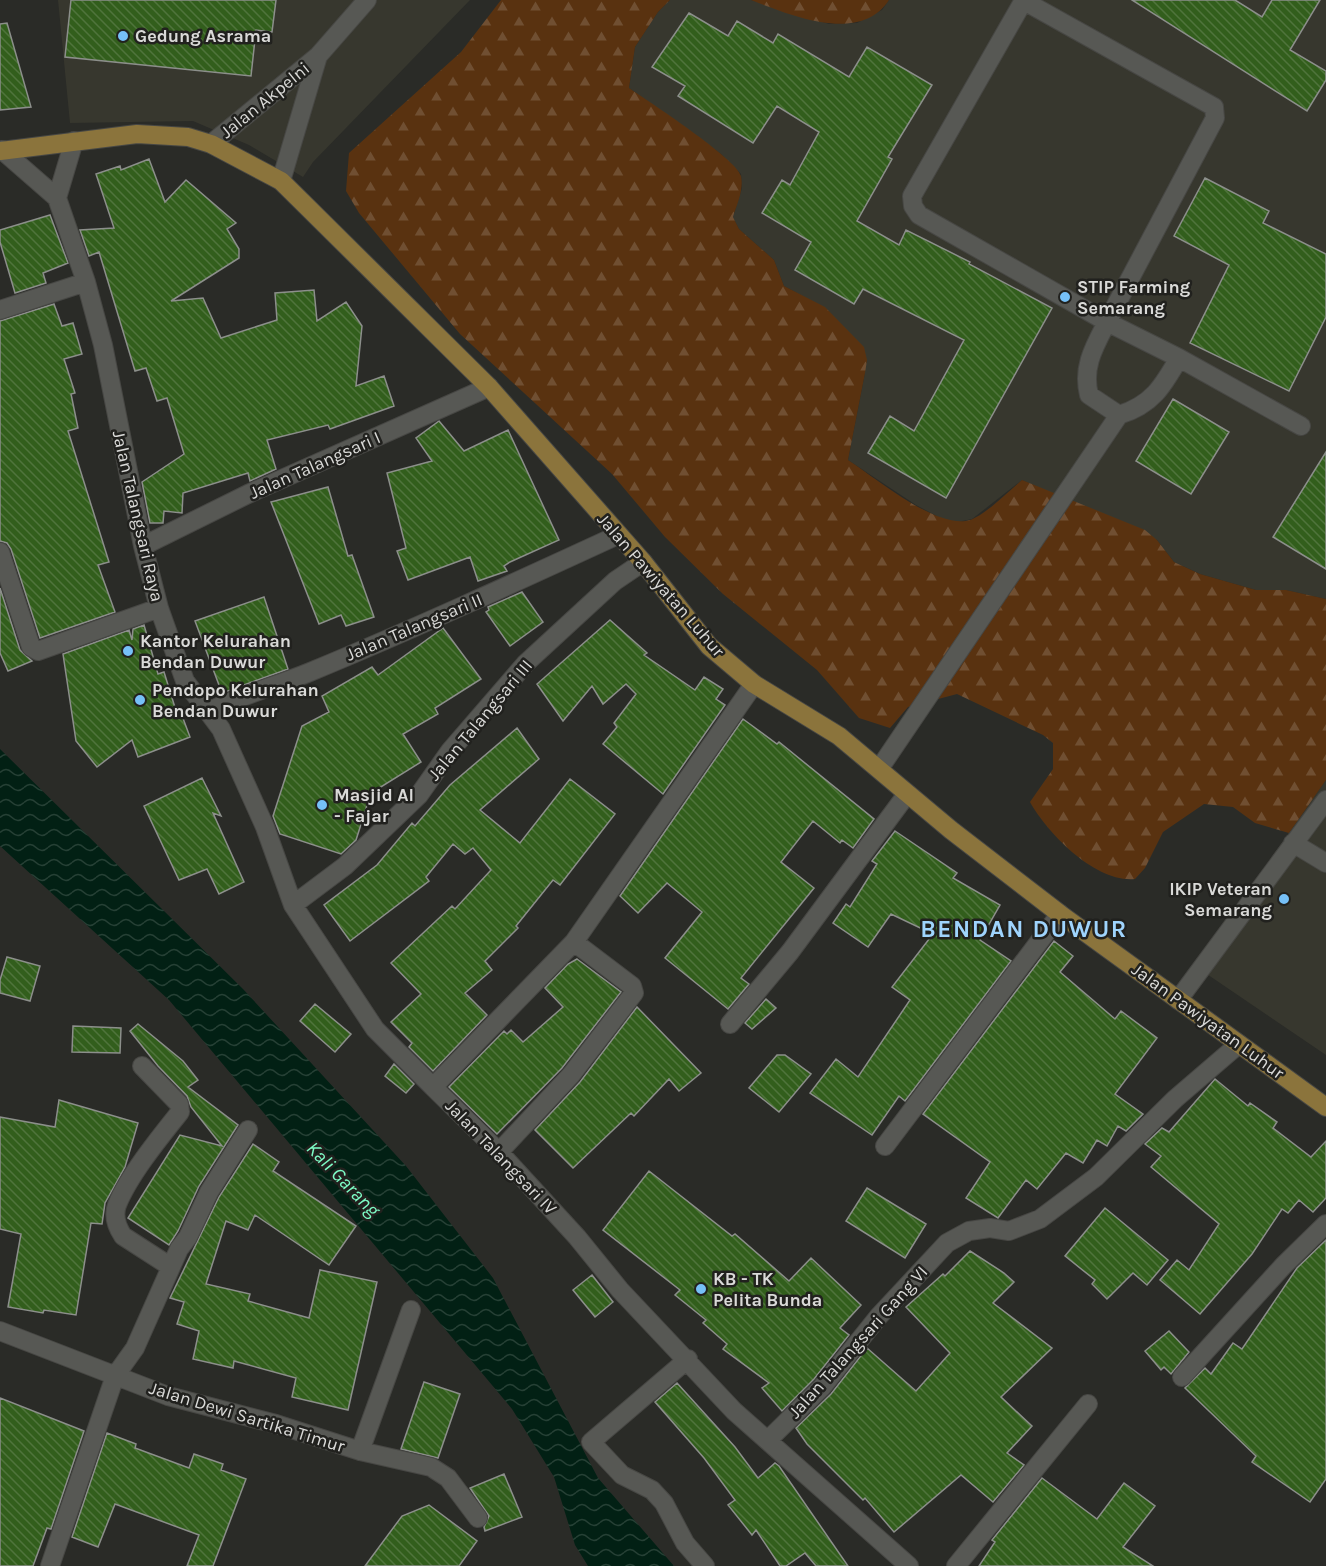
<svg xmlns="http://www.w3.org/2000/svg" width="1326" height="1566" viewBox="0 0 1326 1566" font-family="Karla,sans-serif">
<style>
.built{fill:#37372e}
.forest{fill:url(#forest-firs)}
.water{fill:url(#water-waves)}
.building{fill:url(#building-back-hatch);stroke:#8c8f8b;stroke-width:1.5}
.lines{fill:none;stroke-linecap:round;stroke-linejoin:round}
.minor-casing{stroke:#474744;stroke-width:20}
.major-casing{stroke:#474744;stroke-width:20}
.minor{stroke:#575854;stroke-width:18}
.major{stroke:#8b743c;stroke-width:18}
.poi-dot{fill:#76c0f7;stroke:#21211e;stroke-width:2}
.labels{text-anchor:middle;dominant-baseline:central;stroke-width:5;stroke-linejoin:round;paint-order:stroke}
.poi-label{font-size:18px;font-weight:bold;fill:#dadad8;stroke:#21211e;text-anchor:start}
.street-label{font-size:18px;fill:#dadad8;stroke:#21211e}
.water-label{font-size:20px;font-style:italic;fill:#7dfbc5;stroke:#21211e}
.district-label{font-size:24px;font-weight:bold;letter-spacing:1.5px;fill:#9fd4fd;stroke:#21211e}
</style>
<defs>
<pattern id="forest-firs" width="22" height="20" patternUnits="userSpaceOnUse" patternTransform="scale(1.5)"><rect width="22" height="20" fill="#593210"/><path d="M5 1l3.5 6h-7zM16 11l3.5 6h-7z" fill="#704f32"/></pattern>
<pattern id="water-waves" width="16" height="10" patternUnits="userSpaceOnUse" patternTransform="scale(1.5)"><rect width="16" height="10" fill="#022014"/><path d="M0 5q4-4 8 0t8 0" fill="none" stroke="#264035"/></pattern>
<pattern id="building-back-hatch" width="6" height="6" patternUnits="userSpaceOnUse" patternTransform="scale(1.5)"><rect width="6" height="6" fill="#325e1c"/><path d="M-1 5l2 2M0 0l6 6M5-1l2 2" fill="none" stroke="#4f743c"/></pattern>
</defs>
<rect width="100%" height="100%" fill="#2a2b27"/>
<path class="built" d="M58 0H470L313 162 303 177 249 145 193 121 70 123Z
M670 0H751L829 24 857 23 882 10 889 0H1326V599L1286 590H1256L1200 574 1174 562 1157 540 1022 480 972 519 958 522 944 520 916 505 848 460 865 373 825 308 784 286 774 260 739 229 733 217 742 188 741 174 721 154 629 88 635 47 658 12Z
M1326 780V1055L1195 966Z"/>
<path class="forest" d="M501 0H670L658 12 635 47 629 88C648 101 737 159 741 176 744 190 737 204 733 217L739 229 774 260 784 286 825 307 864 347 867 360 865 373 848 460C876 478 937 530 970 520 985 515 1009 491 1022 480L1145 530 1157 540 1174 562 1200 574 1256 590H1286L1326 599V780L1289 833 1255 823 1233 807 1204 804 1163 832 1145 868 1135 879C1096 883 1048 834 1030 802L1053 769V743L1043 735 957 694 908 707 890 728 859 718 817 670 723 594 665 537 612 474 460 334 359 213 346 191 349 153 461 52Z
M751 0H889C860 45 790 15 751 0Z"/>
<path class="water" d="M0 749 243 989 406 1166 493 1278 598 1478 674 1566H588L575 1545 554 1477 512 1409 169 1000 0 846Z"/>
<path class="building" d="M71 0H276L272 32 256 30 251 76 65 57Z
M1132 0H1235L1262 17 1272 0H1320L1290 50 1326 71V80L1307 111Z
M689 13 728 36 737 21 773 43 778 34 849 77 867 47 932 85 888 157 892 159 857 221 899 245 906 230 970 262 969 264 1052 308 946 498 868 453 890 416 914 431 964 340 863 289 854 304 795 270 811 242 762 213 782 180 790 185 819 132 777 106 753 143 678 96 685 86 652 67Z
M7 23 31 107 0 110V24Z
M149 159 165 202 186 180 236 223 227 229 239 249V258L171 301 203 298 221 338 277 320 275 293 314 290 317 321 346 302 362 326 356 386 384 376 394 406 330 429 328 425 267 440 276 469 250 481 248 473 183 493 182 513 164 511 163 523H150L142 482 184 454 167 398 157 401 146 368 135 371 99 252 89 256 80 230 114 228 96 174 120 166 121 170Z
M1205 178 1269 211 1263 223 1326 254V317L1289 391 1190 343 1229 265 1174 236Z
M50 215 68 263 43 273 46 283 15 293 0 242V230Z
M54 304 62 326 73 323 82 354 64 359 75 393 71 394 78 428 68 431 109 562 98 565 115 612 40 638 11 549 7 543 0 541V321Z
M1173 399 1229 432 1191 494 1136 461Z
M439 421 464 451 508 430 559 540 510 562 504 566 507 571 478 581 470 557 408 580 397 551 406 548 387 473 432 461 416 438Z
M1326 452V569L1273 537Z
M328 487 348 556 352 555 374 617 346 626 341 615 319 624 271 502Z
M0 588 20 650 32 661 8 671 0 653Z
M522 592 543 622 510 646 486 612 489 610 488 607Z
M264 597 288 669 222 693 195 621Z
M610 620 647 653 644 655 695 690 704 677 723 689 716 699 725 705 663 794 603 744 617 727 614 723 636 694 626 684 603 704 592 686 563 721 537 684Z
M144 625 158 674 164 672 177 714 181 713 190 737 138 757 132 740 97 767 76 741 63 654 129 630 132 640 133 629Z
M443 628 481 679 435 708 438 714 403 734 421 762 371 793 356 840 341 854 280 834 273 816 302 726 329 712 322 696 372 667 378 675Z
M743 719 777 744 779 742 874 819 853 848 842 840 840 843 813 821 781 862 814 888 741 978 749 984 728 1009 665 958 702 912 667 883 638 913 620 896Z
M517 728 539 759 480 810 520 843 570 779 615 814 560 885 553 880 516 926 518 928 485 961 492 970 465 993 487 1015 433 1071 409 1047 412 1043 391 1022 421 994 391 963 452 906 455 909 491 870 473 848 465 854 453 844 426 877 429 881 350 941 324 905 377 865 412 823 415 826 450 785Z
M202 778 221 816 213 813 244 882 219 894 207 869 179 880 144 806Z
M895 831 957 873 953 878 1000 905 980 940 1011 961 905 1101 899 1096 872 1135 810 1093 836 1059 858 1077 910 1000 892 987 933 934 891 914 868 947 833 923 846 904 850 907 877 864 872 861Z
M1054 941 1073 956 1060 972 1115 1019 1121 1011 1157 1038 1115 1094 1143 1114 1126 1131 1118 1126 1107 1146 1097 1140 1083 1163 1066 1153 1037 1189 1026 1180 998 1218 966 1198 990 1162 923 1114Z
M7 957 40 966 30 1001 0 993V980Z
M577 959 621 992 562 1068 497 1134 449 1087 504 1031 507 1034 511 1030 523 1042 563 1007 545 988 568 964Z
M766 999 776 1008 752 1029 745 1023Z
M315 1004 351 1034 335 1052 300 1021Z
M637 1007 701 1073 679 1091 669 1079 634 1116 631 1113 573 1168 535 1130 580 1082Z
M138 1024 183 1061 198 1080 188 1087 238 1125 199 1186 178 1231 169 1245 128 1218 180 1135 222 1146 191 1107 187 1096 158 1066 130 1031Z
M73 1026 121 1028 120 1053 72 1052Z
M777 1055H785L811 1074 779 1112 749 1088Z
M394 1064 414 1084 406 1093 385 1076Z
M1215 1079 1248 1106 1250 1103 1277 1122 1273 1128 1311 1157 1326 1141V1198L1313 1212 1299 1200 1288 1213 1282 1209 1252 1254 1200 1314 1160 1280 1177 1260 1189 1270 1219 1224 1151 1167 1161 1156 1145 1144 1162 1128 1169 1132Z
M59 1100 138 1123 125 1167 105 1203 102 1224 91 1223 76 1315 44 1310 43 1313 8 1307 21 1234 0 1229V1117L55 1127Z
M253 1144 279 1162 273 1171 356 1226 329 1265 255 1215 248 1230 226 1221 206 1284 250 1294 248 1301 309 1318 320 1270 377 1282 348 1410 292 1397 296 1378 234 1361 233 1368 193 1359 199 1331 177 1324 184 1302 170 1298 219 1197Z
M649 1171 732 1236 735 1234 789 1281 811 1258 861 1305 840 1328 849 1335 814 1379 782 1411 762 1388 769 1383 723 1349 727 1344 703 1323 706 1320 675 1295 680 1290 603 1230Z
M867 1188 926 1224 905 1258 846 1221Z
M1105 1208 1168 1260 1147 1285 1133 1273 1107 1299 1092 1284 1095 1280 1065 1256Z
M1326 1240V1479L1310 1502 1252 1462 1256 1456 1185 1388 1205 1368 1211 1374 1233 1343 1242 1349 1297 1268Z
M970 1251 1004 1273 1014 1282 993 1303 1052 1348 1001 1397 1032 1426 1007 1453 1024 1465 993 1502 961 1475 894 1532 865 1498 863 1500 807 1444 796 1428 831 1394 867 1348 916 1391 950 1353 906 1307 943 1274 945 1276Z
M592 1275 613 1302 595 1317 573 1290Z
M1169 1331 1189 1352 1171 1374 1164 1367 1161 1370 1145 1351Z
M424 1382 460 1394 438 1458 401 1449Z
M677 1383 735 1447 758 1478 775 1463 779 1466 848 1566H816L805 1553 786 1566H780L756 1530 752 1535 728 1505 735 1500 704 1458 655 1402Z
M0 1398 84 1431 51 1529 47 1528 33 1566H0Z
M107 1433 136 1444 135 1448 189 1468 194 1454 223 1464 221 1470 246 1479 213 1566H187L199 1535 115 1504 98 1547 72 1537Z
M504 1474 522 1517 485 1531 484 1527 489 1516 470 1488Z
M1042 1478 1097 1519 1124 1483 1155 1506 1123 1547 1153 1566H979L995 1542 992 1540Z
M429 1505 477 1541 459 1566H365L402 1516Z"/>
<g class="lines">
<g class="minor-casing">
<path id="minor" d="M1024 1 1214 107 1215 118 1107 322 1179 358C1163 386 1152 405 1119 415
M211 144 318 56 367 0
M2 150 57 198 86 282 103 345 143 546 159 608 185 681 221 729 265 827 293 905 375 1029 433 1087
M281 181 318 56
M57 198 74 141
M0 310 86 282
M1179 358 1301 426
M143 546 248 494 489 387
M0 552 31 647 38 651 159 608
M754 684 574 942 433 1087 499 1152 577 1237 620 1290 734 1411 909 1566
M208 712C241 695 276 686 310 672 414 629 516 582 618 535
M879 769 1119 415 1089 395C1082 367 1094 347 1107 322L919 215 913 206 912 196 1024 0
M1293 843 1326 863
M293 905 345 866 419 795 450 751 526 663 615 581 643 562
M1178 1000 1326 800
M730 1024 790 952 907 794
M142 1066 179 1104 180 1112C160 1137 129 1175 117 1205 113 1216 117 1227 123 1236L171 1267
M885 1146 1060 914
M499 1152 571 1075 634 993 632 986 574 942
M0 1331 168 1396 276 1424 360 1451 431 1467 448 1478 478 1518
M688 1359 591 1442 622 1475 652 1490 664 1503 685 1543 705 1566
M1182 1377 1283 1266 1326 1224
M768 1440 822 1387 879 1316 947 1243 969 1231 990 1228 1009 1231 1040 1219 1096 1177 1175 1099 1239 1044
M360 1451 411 1310
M50 1566 115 1376 135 1348 179 1249 188 1237 209 1192 248 1130
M956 1566 1088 1404"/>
</g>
<g class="major-casing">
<path id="major" d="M0 151 137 134 188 137 211 144 281 181 489 387 643 562 709 646 754 684 839 736 951 830 1060 914 1326 1107"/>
</g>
<use href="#minor" class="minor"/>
<use href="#major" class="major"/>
</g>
<g class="poi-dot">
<circle cx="123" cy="36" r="6"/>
<circle cx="1065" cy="297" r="6"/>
<circle cx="128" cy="651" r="6"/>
<circle cx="140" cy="700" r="6"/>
<circle cx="322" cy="805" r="6"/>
<circle cx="1284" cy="899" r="6"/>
<circle cx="701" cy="1289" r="6"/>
</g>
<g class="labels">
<g class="poi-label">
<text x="135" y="36">Gedung Asrama</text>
<text x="1077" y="287">STIP Farming<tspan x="1077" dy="21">Semarang</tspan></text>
<text x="140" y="641">Kantor Kelurahan<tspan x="140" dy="21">Bendan Duwur</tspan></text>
<text x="152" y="690">Pendopo Kelurahan<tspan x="152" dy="21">Bendan Duwur</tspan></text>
<text x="334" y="795">Masjid Al<tspan x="334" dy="21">- Fajar</tspan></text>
<text x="1272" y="889" text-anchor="end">IKIP Veteran<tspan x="1272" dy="21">Semarang</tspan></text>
<text x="713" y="1279">KB - TK<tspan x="713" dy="21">Pelita Bunda</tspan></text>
</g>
<g class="street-label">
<text transform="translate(265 100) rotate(-39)">Jalan Akpelni</text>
<text transform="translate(315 465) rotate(-24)">Jalan Talangsari I</text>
<text transform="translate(138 516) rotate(77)">Jalan Talangsari Raya</text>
<text transform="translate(661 585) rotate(49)">Jalan Pawiyatan Luhur</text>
<text transform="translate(414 627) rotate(-23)">Jalan Talangsari II</text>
<text transform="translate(480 720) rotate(-50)">Jalan Talangsari III</text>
<text transform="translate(1208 1021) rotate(36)">Jalan Pawiyatan Luhur</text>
<text transform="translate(501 1157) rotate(46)">Jalan Talangsari IV</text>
<text transform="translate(858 1342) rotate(-48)">Jalan Talangsari Gang VI</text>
<text transform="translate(247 1417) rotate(17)">Jalan Dewi Sartika Timur</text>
</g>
<g class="water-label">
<text transform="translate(343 1179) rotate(46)">Kali Garang</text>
</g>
<g class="district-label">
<text x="1024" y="929">BENDAN DUWUR</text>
</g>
</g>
</svg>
